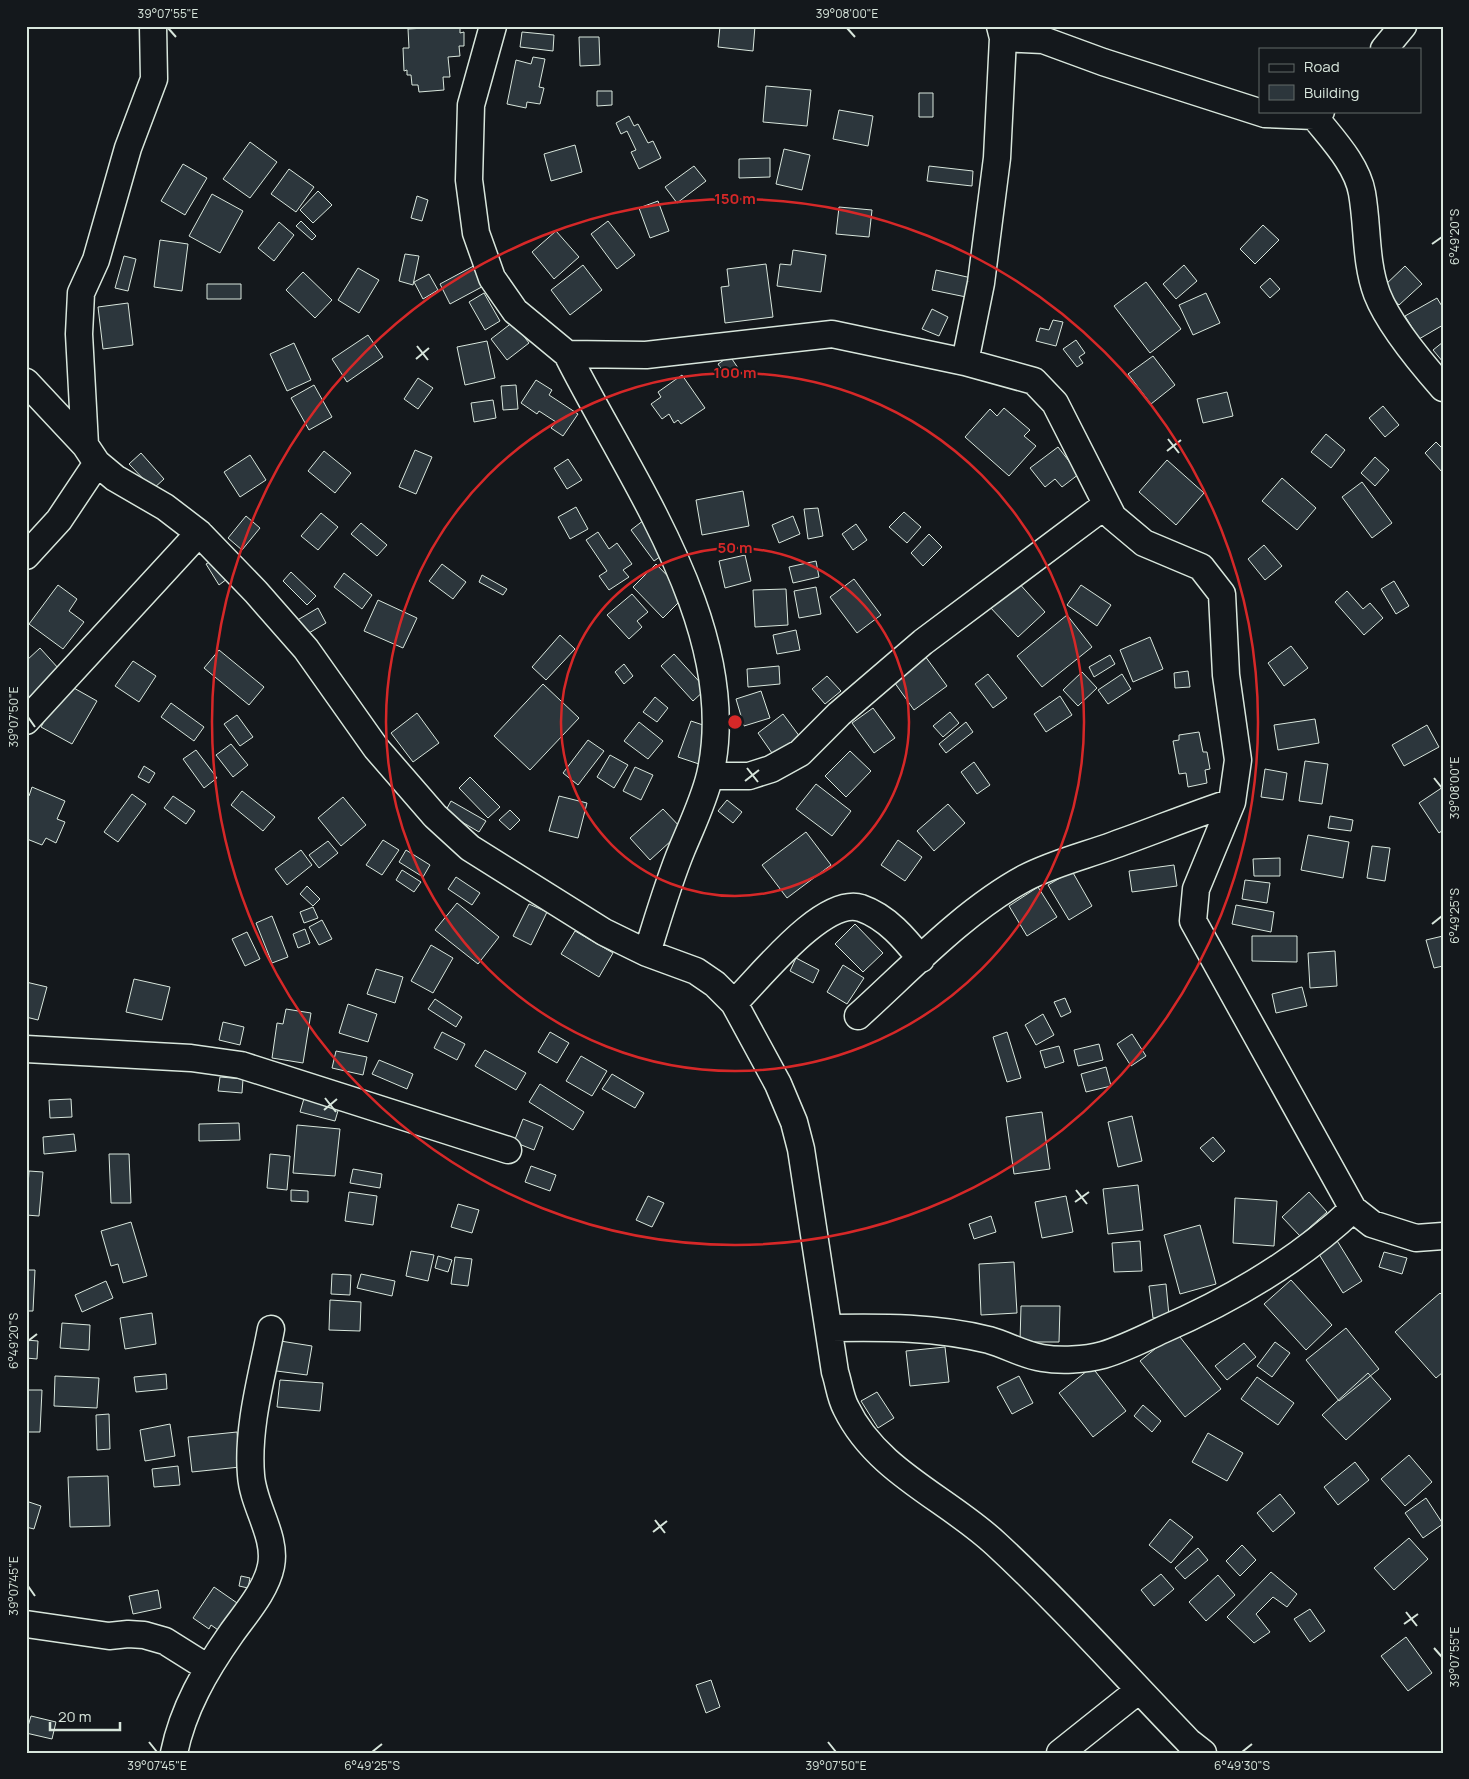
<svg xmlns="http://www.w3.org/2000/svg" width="1469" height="1779" viewBox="0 0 1469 1779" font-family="Manrope,sans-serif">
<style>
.building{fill:#2c363c;stroke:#d8e6dc}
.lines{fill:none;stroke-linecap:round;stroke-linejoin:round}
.minor-casing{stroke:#d8e6dc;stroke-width:29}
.minor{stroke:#14181c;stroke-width:26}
.ticks{fill:none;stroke:#d8e6dc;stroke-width:2}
.ring{fill:none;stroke:#d62828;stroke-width:2.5}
.centre{fill:#d62828;stroke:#14181c;stroke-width:2.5}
.ring-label{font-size:15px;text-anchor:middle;font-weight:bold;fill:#d62828;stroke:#14181c;stroke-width:4;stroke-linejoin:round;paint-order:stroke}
.neatline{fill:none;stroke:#d8e6dc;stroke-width:2}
.ticks-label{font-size:12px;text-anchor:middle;fill:#d8e6dc}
</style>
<rect width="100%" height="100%" fill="#14181c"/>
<path class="building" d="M460 26V33L464 32V46H459L460 56 448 57 450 77H443L444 90 419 92 418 85H412L411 75H407V70L404 71 403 48H409L408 29Z
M720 26H755L753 51 718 47Z
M522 32 554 35 553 51 520 47Z
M579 37H599L600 65 580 66Z
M533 57 545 59 539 87 544 88 540 104 527 102 526 108 507 104 516 60 531 64Z
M766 86 811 90 807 126 763 122Z
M597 91H612V105L597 106Z
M919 93H933V117H919Z
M839 110 873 116 868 146 833 139Z
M629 116 634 126 638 124 648 143 653 141 661 158 639 169 631 152 636 150 627 131 621 134 616 123Z
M250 142 277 162 250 198 223 179Z
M575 145 582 172 551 181 544 154Z
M784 149 810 155 802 190 776 184Z
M770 158V177L739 178V159Z
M183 164 207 178 185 215 161 201Z
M694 166 706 181 677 203 665 187Z
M929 166 973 171 972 186 927 181Z
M289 169 314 187 296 212 271 194Z
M318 191 332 205 313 223 300 210Z
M212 194 243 211 220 253 189 236Z
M417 196 428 200 422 221 411 218Z
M658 201 669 231 650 238 639 208Z
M839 207 872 210 869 237 836 234Z
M301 221 316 236 312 240 296 226Z
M608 221 635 255 617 269 591 234Z
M279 222 294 235 274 261 258 248Z
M1263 225 1279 240 1255 264 1240 249Z
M556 231 579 257 554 279 532 252Z
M160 240 188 244 182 291 154 287Z
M793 250 826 255 821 292 777 286 780 264 791 265Z
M405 254 419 256 413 285 399 281Z
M124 256 136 259 128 291 115 288Z
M481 262 491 282 450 304 440 284Z
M766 264 773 317 725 323 721 287 729 286 727 269Z
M583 265 602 290 570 315 551 290Z
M1184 265 1197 281 1176 299 1163 284Z
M1405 266 1422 284 1399 305 1383 287Z
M358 268 379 280 359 313 338 300Z
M936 270 976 279 971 298 932 290Z
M303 272 332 300 315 318 286 290Z
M429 274 438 290 423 299 414 282Z
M1270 278 1280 289 1270 298 1260 287Z
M1146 282 1181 329 1150 353 1114 306Z
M207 284H241V299H207Z
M484 293 500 321 485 330 469 302Z
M1206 293 1220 323 1193 335 1179 305Z
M1437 298 1443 308V325L1419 339 1405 316Z
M128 303 133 345 103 349 98 307Z
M932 309 948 317 939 336 922 329Z
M1053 320 1063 322 1056 346 1036 341 1040 328 1049 330Z
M513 322 529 343 507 360 491 339Z
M368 335 383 357 347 382 332 359Z
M1076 340 1085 353 1079 357 1083 363 1077 367 1063 349Z
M487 341 495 378 465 385 457 347Z
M1443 342V362L1433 350Z
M294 343 311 380 287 391 270 354Z
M730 356 738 368 726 376 718 364Z
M1153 356 1175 385 1151 404 1128 374Z
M682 375 705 408 681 424 678 420 674 423 669 414 662 419 651 404 661 397 658 392Z
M418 378 433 388 418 409 404 399Z
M536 380 552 390 549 395 578 414 563 436 551 428 556 422 539 411 537 414 521 403Z
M314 385 332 417 309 430 291 398Z
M516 385 518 409 503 410 501 386Z
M1227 392 1233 416 1203 423 1197 399Z
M493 400 496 418 474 422 471 403Z
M1383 406 1399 425 1385 437 1369 418Z
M1004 408 1030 430 1024 436 1036 446 1009 476 965 437 990 409 997 416Z
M1326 434 1345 450 1331 468 1311 452Z
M1436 442 1443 449 1442 472 1425 453Z
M1058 447 1079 474 1062 487 1055 479 1045 487 1030 468Z
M415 450 432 457 416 494 399 487Z
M324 451 351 473 335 493 308 471Z
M141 453 164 479 153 489 129 464Z
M250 455 266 480 240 497 224 472Z
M1375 457 1389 470 1375 486 1361 473Z
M568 459 582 480 567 489 554 468Z
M1167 460 1204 493 1176 525 1139 492Z
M1282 478 1316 508 1297 530 1262 501Z
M1362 482 1392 523 1372 538 1342 497Z
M743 491 749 526 702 535 696 500Z
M576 507 588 529 570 539 558 517Z
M818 508 823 536 808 539 804 509Z
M904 512 921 527 907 543 889 527Z
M321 513 338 527 318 550 301 536Z
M246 516 260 528 242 550 228 538Z
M793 516 800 534 779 543 772 525Z
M644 520 667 552 654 561 631 530Z
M361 523 387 545 377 556 351 534Z
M856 524 867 540 853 550 842 534Z
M598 532 609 549 617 543 632 564 623 570 629 577 609 590 599 576 607 571 586 540Z
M929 534 942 547 923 566 911 553Z
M1264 545 1282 566 1265 580 1248 559Z
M745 555 751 581 725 588 719 561Z
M215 559 227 579 219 585 206 564Z
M816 561 819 577 793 583 789 567Z
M442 564 466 582 453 599 429 581Z
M656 564 686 595 663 618 633 587Z
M291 572 316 596 307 605 283 581Z
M344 573 372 595 362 609 334 587Z
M482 575 507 589 503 595 479 582Z
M854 579 881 615 857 633 830 597Z
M1016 580 1045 612 1018 637 989 606Z
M1394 581 1409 606 1396 614 1381 589Z
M58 585 77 599 69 611 84 622 63 649 29 624Z
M1081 585 1111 605 1097 626 1067 605Z
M816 587 821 614 799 618 794 591Z
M786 589 788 625 755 627 753 590Z
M1347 591 1363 609 1370 603 1383 618 1364 635 1335 602Z
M632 594 648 612 637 621 642 627 629 639 607 615Z
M378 600 417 618 403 648 364 631Z
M318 608 326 623 302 637 294 622Z
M1067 615 1092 647 1042 687 1017 656Z
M796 630 800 650 777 654 773 635Z
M560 635 575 649 546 680 532 667Z
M1150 637 1163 669 1133 682 1120 650Z
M1291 646 1308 668 1284 686 1268 663Z
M40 648 59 669 28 698 26 661Z
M219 650 264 687 249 705 204 668Z
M674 654 706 689 693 701 661 666Z
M1110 655 1115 664 1094 677 1089 667Z
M925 656 947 686 914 710 892 679Z
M133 661 156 676 139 702 115 686Z
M624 664 633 676 624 684 615 672Z
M779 666 780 684 748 687 747 669Z
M1188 671 1190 687 1175 688 1174 673Z
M1082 672 1097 688 1078 706 1063 690Z
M988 674 1007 698 993 708 975 684Z
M1122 674 1131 689 1108 704 1098 690Z
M827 676 841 691 825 704 812 689Z
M65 683 97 701 72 744 41 727Z
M543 684 579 718 530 770 494 736Z
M761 691 770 718 744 726 736 699Z
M1060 696 1072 715 1046 732 1034 714Z
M655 697 668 708 657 722 643 712Z
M171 703 204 727 194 741 161 717Z
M873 708 895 738 874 753 852 723Z
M950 712 959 723 943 737 933 726Z
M417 713 439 743 413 762 391 733Z
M783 714 800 737 774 756 758 733Z
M237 715 253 737 240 746 224 724Z
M1315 719 1319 743 1278 750 1274 725Z
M691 721 712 728 699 764 678 757Z
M639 722 663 741 648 759 624 741Z
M966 722 973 732 946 753 939 744Z
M1427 725 1439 747 1404 766 1392 745Z
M1199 732 1203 752H1207L1210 769 1205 770 1207 783 1188 787 1186 773 1179 774 1173 741 1179 740V735Z
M588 740 604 751 578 785 563 773Z
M231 744 248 765 233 777 216 755Z
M196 750 217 778 204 788 183 759Z
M850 751 871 771 846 797 825 776Z
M610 755 628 765 614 788 597 777Z
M1305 761 1328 764 1322 804 1299 801Z
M974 762 990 785 977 794 961 772Z
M144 766 155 773 149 783 138 777Z
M635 767 653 775 641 800 623 791Z
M1265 769 1287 773 1283 800 1261 797Z
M470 777 500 807 488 818 459 788Z
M816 784 851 811 832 836 796 809Z
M32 787 65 801 57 819 65 822 56 843 46 838 42 845 27 839 26 794 29 796Z
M1443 787V830L1439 833 1419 803Z
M242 791 275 817 263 831 231 805Z
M132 794 146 804 118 842 104 832Z
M173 796 195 811 186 824 164 808Z
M559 796 587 803 578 838 549 831Z
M343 797 366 825 341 846 318 818Z
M727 800 742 812 733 823 718 811Z
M451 801 486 821 479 832 445 812Z
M948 804 965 823 934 851 917 831Z
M663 809 683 830 650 860 630 838Z
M510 810 520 820 510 830 499 820Z
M1330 816 1353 820 1351 831 1328 828Z
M806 832 831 865 787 898 762 865Z
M1308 835 1349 842 1343 878 1301 870Z
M383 840 399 850 382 875 366 865Z
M898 840 922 857 905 881 881 865Z
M328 841 338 853 319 868 309 855Z
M1372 846 1390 848 1385 881 1367 878Z
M301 850 312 865 287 885 275 869Z
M406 850 430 865 423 877 399 862Z
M1280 858V876H1254L1253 859Z
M1174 865 1177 886 1132 892 1129 871Z
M402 870 421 882 414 892 396 880Z
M1072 871 1092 906 1069 920 1048 885Z
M456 877 480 893 472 905 448 889Z
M1245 880 1270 883 1267 903 1242 899Z
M307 886 320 899 313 906 300 894Z
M1038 887 1057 917 1027 936 1009 906Z
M457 903 499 937 478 964 435 930Z
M529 904 547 912 531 945 513 936Z
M1236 905 1274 912 1271 932 1232 924Z
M313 907 318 918 304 923 300 912Z
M272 916 288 957 272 963 256 923Z
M322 920 332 939 319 945 309 927Z
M855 924 883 953 863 972 835 944Z
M305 929 310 943 298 948 293 934Z
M575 931 613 953 599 977 561 954Z
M247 932 260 959 245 966 232 939Z
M1252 936H1297V962L1252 961Z
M1443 936V966L1434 968 1426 940Z
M431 945 453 958 433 993 411 981Z
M1335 951 1337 986 1310 988 1308 953Z
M796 958 819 970 813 983 790 971Z
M843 965 864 978 847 1004 827 992Z
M376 969 403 977 395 1003 367 994Z
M134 979 170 987 162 1020 126 1012Z
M26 982 47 987 38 1020 26 1017Z
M1302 987 1307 1006 1276 1013 1272 994Z
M1065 998 1071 1012 1061 1017 1054 1002Z
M435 999 462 1017 456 1027 428 1009Z
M348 1004 377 1014 368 1042 339 1033Z
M286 1009 311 1013 303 1063 272 1058 277 1023 283 1024Z
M1043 1014 1054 1035 1036 1045 1025 1025Z
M223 1022 244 1027 240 1045 219 1040Z
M442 1032 465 1044 457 1060 434 1048Z
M550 1032 569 1043 557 1063 538 1052Z
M1007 1032 1021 1078 1007 1082 993 1037Z
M1132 1034 1146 1056 1131 1066 1117 1044Z
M1099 1044 1103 1060 1078 1066 1074 1050Z
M1059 1046 1064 1062 1045 1068 1040 1051Z
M485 1050 526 1073 516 1090 475 1066Z
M336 1051 367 1057 363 1075 332 1068Z
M581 1056 607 1071 592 1096 566 1081Z
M379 1060 413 1074 407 1089 372 1074Z
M1106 1067 1111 1086 1086 1092 1081 1074Z
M612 1074 644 1093 635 1108 602 1089Z
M220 1077 243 1079 242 1093 218 1091Z
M540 1084 584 1112 573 1130 529 1102Z
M305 1095 340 1104 335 1121 300 1112Z
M71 1099 72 1117 50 1118 49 1100Z
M1042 1112 1050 1169 1014 1174 1006 1117Z
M1132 1116 1142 1161 1118 1167 1108 1122Z
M523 1119 543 1127 534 1150 514 1142Z
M239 1123 240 1140 199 1141V1124Z
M297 1125 340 1129 335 1176 293 1173Z
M74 1134 76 1151 44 1154 43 1137Z
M1213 1137 1225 1151 1213 1162 1200 1148Z
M109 1154H129L131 1203H111Z
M270 1154 290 1156 287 1190 267 1188Z
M531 1166 556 1175 550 1191 525 1182Z
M353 1169 382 1174 380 1188 350 1183Z
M29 1171 43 1172 39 1216 26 1215Z
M1138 1185 1143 1230 1108 1234 1103 1189Z
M291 1190 308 1191V1202L291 1201Z
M349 1192 377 1196 373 1225 345 1221Z
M1309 1192 1327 1212 1300 1236 1282 1217Z
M648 1196 664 1203 652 1227 636 1220Z
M1066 1196 1073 1232 1042 1238 1035 1202Z
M1235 1198 1277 1201 1274 1246 1233 1243Z
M458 1204 479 1210 472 1233 451 1227Z
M991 1216 996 1232 974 1239 969 1224Z
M131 1222 147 1276 123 1283 118 1264 111 1266 101 1231Z
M1200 1225 1216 1284 1180 1294 1164 1235Z
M1336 1239 1362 1281 1343 1293 1317 1251Z
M1140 1241 1142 1271 1114 1272 1112 1243Z
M411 1251 434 1255 428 1281 406 1276Z
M1384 1252 1407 1258 1402 1274 1379 1267Z
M438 1256 452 1260 448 1272 435 1268Z
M455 1257 472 1259 468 1286 451 1284Z
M1014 1262 1017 1313 981 1315 979 1264Z
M26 1270H35L33 1311H26Z
M332 1274 351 1275 350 1295 331 1294Z
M361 1274 395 1281 392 1296 357 1288Z
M1291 1280 1332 1325 1306 1350 1264 1304Z
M106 1281 113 1298 82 1312 75 1295Z
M1166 1284 1169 1316 1153 1318 1149 1286Z
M1440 1293 1443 1296V1372L1436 1378 1395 1332Z
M330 1300 361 1302 360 1331 329 1330Z
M1021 1306H1060L1059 1342H1020Z
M152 1313 156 1344 125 1349 120 1318Z
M62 1323 90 1325 89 1350 60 1348Z
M1346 1328 1379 1369 1339 1401 1306 1360Z
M1176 1332 1221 1389 1185 1417 1140 1361Z
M26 1340 38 1341 37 1359 26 1358Z
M274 1340 312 1346 307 1375 269 1370Z
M1275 1342 1290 1353 1272 1377 1257 1366Z
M1244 1343 1256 1357 1227 1380 1215 1366Z
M945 1347 949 1382 910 1386 906 1351Z
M1092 1367 1126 1411 1093 1437 1059 1393Z
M1368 1373 1391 1399 1346 1440 1322 1415Z
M166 1374 167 1389 136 1392 134 1377Z
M55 1376 99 1378 97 1408 54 1406Z
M1019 1376 1033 1403 1012 1414 997 1387Z
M1257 1377 1294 1403 1278 1425 1241 1399Z
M280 1380 323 1383 320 1411 277 1407Z
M27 1390H42L40 1432H26Z
M877 1392 894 1418 878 1428 861 1401Z
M1143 1405 1161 1421 1152 1432 1134 1416Z
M109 1414 110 1449 97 1450 96 1415Z
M170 1424 175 1456 145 1461 140 1430Z
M237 1432 240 1467 192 1472 188 1437Z
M1208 1433 1243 1453 1227 1481 1192 1462Z
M1409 1455 1432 1482 1405 1506 1381 1479Z
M1355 1462 1369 1480 1338 1505 1324 1487Z
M178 1466 180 1485 154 1487 152 1469Z
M108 1476 110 1526 70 1527 68 1477Z
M1280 1494 1295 1513 1273 1532 1257 1513Z
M1426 1498 1443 1524 1423 1538 1405 1513Z
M26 1501 41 1506 34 1529 26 1527Z
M1170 1519 1193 1537 1171 1563 1149 1545Z
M1409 1538 1428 1559 1394 1590 1374 1568Z
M1242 1545 1256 1560 1240 1576 1226 1561Z
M1198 1548 1208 1560 1185 1579 1175 1568Z
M1271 1572 1297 1594 1287 1607 1273 1597 1256 1614 1270 1632 1254 1643 1227 1617Z
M1161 1574 1174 1589 1154 1606 1141 1590Z
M1218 1575 1235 1595 1206 1621 1189 1602Z
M241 1576 250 1578 248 1588 239 1586Z
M214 1587 240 1605 221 1632 211 1625 209 1629 193 1618Z
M158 1590 161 1608 133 1614 129 1596Z
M1310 1609 1325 1631 1310 1642 1294 1619Z
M1406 1637 1432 1673 1408 1691 1381 1656Z
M711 1680 720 1707 706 1713 696 1685Z
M31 1716 56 1722 52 1739 26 1733Z"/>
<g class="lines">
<g class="minor-casing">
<path id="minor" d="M493 26 471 105 469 180 476 233 492 278 515 311 567 354 646 355 832 334 965 362 1034 381 1055 403 1113 517 1144 543 1201 567 1222 594 1226 675 1238 760 1232 802 1196 889 1193 921 1353 1209 1372 1224 1416 1238 1443 1236
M1003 38 1043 40 1103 62 1265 114 1314 116 1321 111
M1384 49 1403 26
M1314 116C1331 138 1357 164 1362 193 1368 227 1365 262 1377 294 1389 325 1421 363 1443 388
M567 354C629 478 743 631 710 775 704 800 692 825 682 849 668 883 658 918 647 953
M965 362 981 283 997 158 1003 38 1000 26
M26 382 85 445 97 463 115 478 165 507 199 533 256 592 306 649 376 748 435 816 470 848 604 932 647 953 696 971 715 984 734 1003 778 1084 794 1122 801 1149 835 1372C839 1384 840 1397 846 1408 877 1472 947 1498 996 1544 1064 1607 1125 1676 1189 1742L1203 1753
M85 445 79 334 81 293 96 260 128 148 154 79 153 26
M26 556 59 520 97 463
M26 721 199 533
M710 776H749L771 769 800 753 839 714 923 642 1106 505
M734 1003C759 979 823 896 861 908 887 917 905 939 921 959
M858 1016C910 969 964 911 1025 878 1054 863 1084 856 1114 845 1154 831 1192 815 1232 802
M26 1049 191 1058 241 1065 508 1150
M830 1328C883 1327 937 1327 989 1340 1007 1345 1023 1355 1042 1358 1060 1361 1085 1360 1103 1355 1123 1349 1143 1339 1162 1330 1231 1300 1298 1261 1353 1209
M26 1624 109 1636 128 1634 144 1635 165 1641 208 1668
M174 1753C183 1709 205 1671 231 1634 245 1614 266 1591 271 1566 277 1536 253 1506 251 1475 247 1427 262 1376 271 1329
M1060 1753 1139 1690"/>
</g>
<use href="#minor" class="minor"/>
</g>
<path class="ticks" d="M168 28 176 37M847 28 855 37M1432 244 1442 237M417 346 428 360M416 359 429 348M1168 439 1179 453M1167 451 1181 440M28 717 35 727M747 768 758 782M1434 778 1442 788M745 781 759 770M1432 924 1442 916M325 1098 336 1112M324 1110 337 1099M1076 1190 1087 1204M1075 1202 1089 1192M28 1341 37 1334M655 1520 665 1533M653 1532 667 1521M28 1586 35 1596M1406 1612 1417 1626M1404 1624 1418 1614M1434 1648 1442 1657M149 1742 157 1752M828 1742 836 1752M372 1752 382 1744M1242 1752 1252 1744"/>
<g class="ring">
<circle cx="735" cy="722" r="174"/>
<circle cx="735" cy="722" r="349"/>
<circle cx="735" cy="722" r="523"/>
</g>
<circle cx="735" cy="722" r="8" class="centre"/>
<g class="ring-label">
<text x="735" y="204">150 m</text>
<text x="735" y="378">100 m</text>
<text x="735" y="553">50 m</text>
</g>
<rect width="1469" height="1779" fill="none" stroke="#14181c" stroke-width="55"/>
<rect x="1259" y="48" width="162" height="65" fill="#14181c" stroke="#626a69"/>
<rect x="1269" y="64" width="25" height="8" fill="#14181c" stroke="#626a69"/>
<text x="1304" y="72" font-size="15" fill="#d8e6dc">Road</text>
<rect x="1269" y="85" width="25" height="15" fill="#2c363c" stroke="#626a69"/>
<text x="1304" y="98" font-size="15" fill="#d8e6dc">Building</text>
<path d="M50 1722v8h70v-8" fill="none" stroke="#d8e6dc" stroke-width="2.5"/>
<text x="58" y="1722" font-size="15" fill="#d8e6dc" stroke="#14181c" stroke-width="4" paint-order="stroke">20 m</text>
<rect x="28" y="28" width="1414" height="1724" class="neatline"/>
<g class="ticks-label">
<text x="168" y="18">39°07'55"E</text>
<text x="847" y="18">39°08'00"E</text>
<text transform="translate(1455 237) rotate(-90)" y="4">6°49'20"S</text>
<text transform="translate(14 717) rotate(-90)" y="4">39°07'50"E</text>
<text transform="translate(1455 788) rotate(-90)" y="4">39°08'00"E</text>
<text transform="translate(1455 916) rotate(-90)" y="4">6°49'25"S</text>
<text transform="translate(14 1341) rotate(-90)" y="4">6°49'20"S</text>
<text transform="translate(14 1586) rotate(-90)" y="4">39°07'45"E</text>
<text transform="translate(1455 1657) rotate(-90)" y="4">39°07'55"E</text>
<text x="157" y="1770">39°07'45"E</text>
<text x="372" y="1770">6°49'25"S</text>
<text x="836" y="1770">39°07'50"E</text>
<text x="1242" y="1770">6°49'30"S</text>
</g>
</svg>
